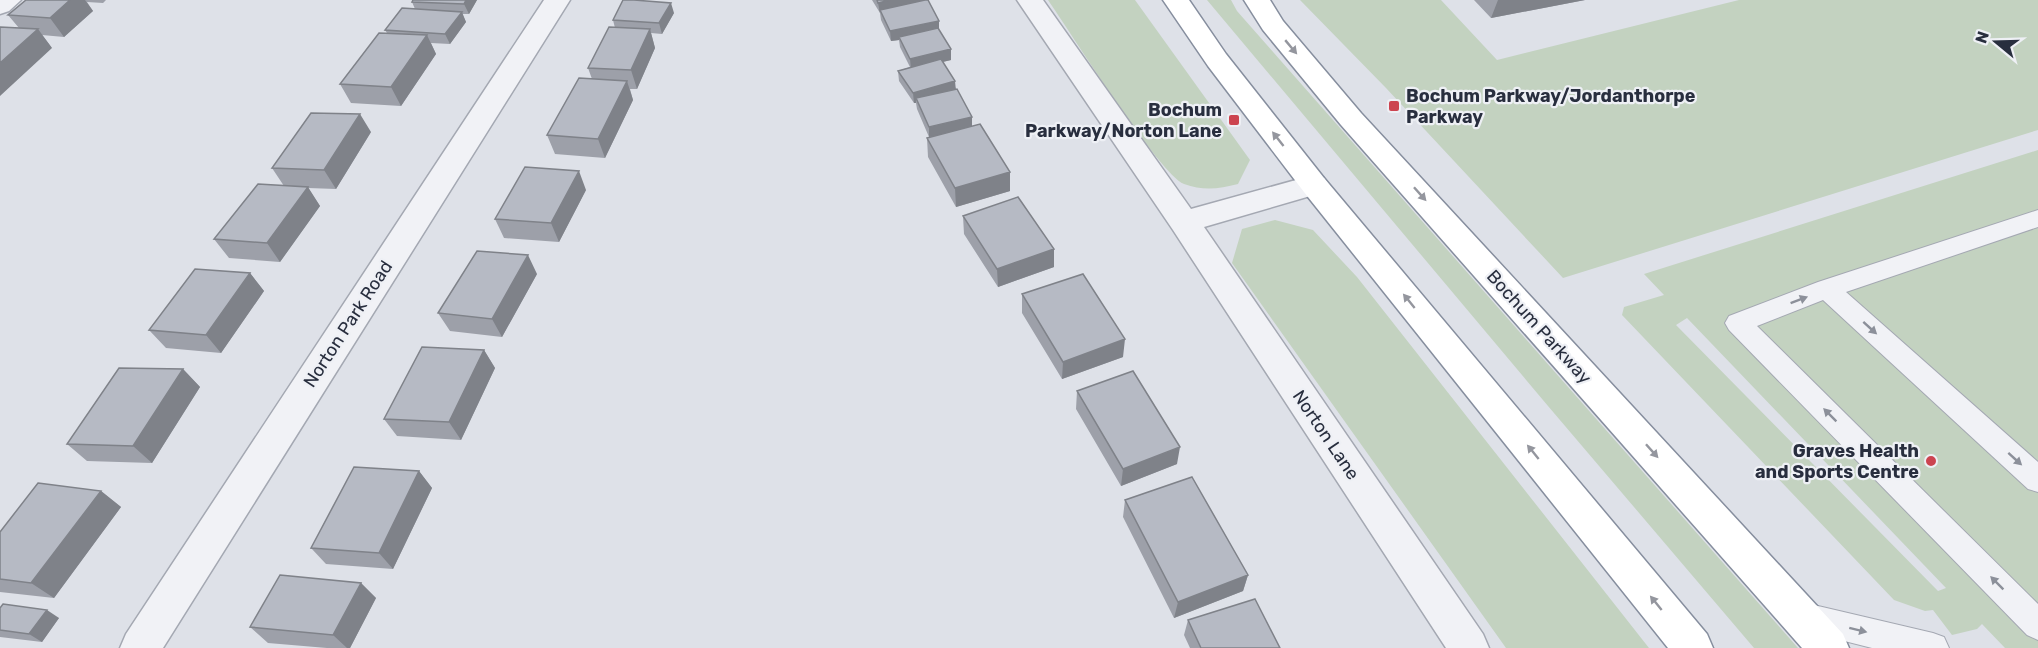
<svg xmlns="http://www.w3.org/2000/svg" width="2038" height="648" viewBox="0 0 2038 648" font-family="Rubik,sans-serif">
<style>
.green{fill:#c3d2c0;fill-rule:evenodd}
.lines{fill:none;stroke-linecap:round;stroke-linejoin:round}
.service-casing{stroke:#a4a8b2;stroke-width:2}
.minor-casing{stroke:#a4a8b2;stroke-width:3}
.trunk-casing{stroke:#868e9e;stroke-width:3}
.service{fill:#f1f2f6;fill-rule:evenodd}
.minor{fill:#f1f2f6;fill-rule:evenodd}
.trunk{fill:#fff;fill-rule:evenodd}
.wall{fill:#9da0a9}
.shaded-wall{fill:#7f8289}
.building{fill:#b6bac4;stroke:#7f8289;stroke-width:1.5}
.oneway{fill:#94969e}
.oneway2{fill:#8c909a}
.poi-dot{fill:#cc4450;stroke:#eef0f5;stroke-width:2}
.labels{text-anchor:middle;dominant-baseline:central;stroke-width:4.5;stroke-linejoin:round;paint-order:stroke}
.poi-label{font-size:18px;font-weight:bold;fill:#282e3e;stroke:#eef0f5;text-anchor:end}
.street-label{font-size:18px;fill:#282e3e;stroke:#eef0f5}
</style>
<rect width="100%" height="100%" fill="#dee1e8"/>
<path class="green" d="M1048 0H1135L1250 160 1238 184C1219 189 1203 191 1184 184 1160 175 1069 30 1048 0Z
M1207 0H1231L1237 11 1798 648H1754L1548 406Z
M1300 0H1441L1497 60 1739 0H2038V130L1563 278 1386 88Z
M2038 150V648H2005L1982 624 1977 629 1952 635 1933 610 1925 611 1894 600 1622 315 1624 307 1664 295 1644 274ZM1687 318 1946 588 1938 591 1676 325Z
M1275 220 1313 230 1357 277 1649 648H1506L1232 263 1242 229Z"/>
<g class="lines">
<g class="service-casing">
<path id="service" d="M2038 210V227L1846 292 2038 462V492L2028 489 1823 300 1757 326 2038 604V640L2027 635 1729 330 1725 323 1729 316 1818 282Z
M1801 602 1933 633 1944 637 1949 648H1872L1801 630 1790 626 1785 616 1790 606Z"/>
</g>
<g class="minor-casing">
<path id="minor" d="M0 0H21L9 11 0 14Z
M544 0H570L163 648H120L126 634Z
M1017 0H1043L1191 209 1314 175 1324 178 1329 185 1324 192 1204 227 1483 634 1489 648H1446L1173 230Z"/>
</g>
<g class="trunk-casing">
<path id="trunk" d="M1163 0H1189L1226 54 1324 178 1707 634 1713 648H1668L1304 192 1208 66Z
M1244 0H1270L1283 21 1361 113 1843 634 1849 648H1802L1341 125 1263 30Z"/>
</g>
<use href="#service" class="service"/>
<use href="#minor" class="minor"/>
<use href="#trunk" class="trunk"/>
</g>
<path class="wall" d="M26 0H106L103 3 87 2 93 11 64 37 42 35 52 48 19 28 8 15Z
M477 0 469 14H462L466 22 450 44 431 43 436 54 401 106 351 103 340 84 387 33 385 30 415 9 412 2Z
M872 0H922L939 30 951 60 943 62 956 89 972 117V126L1010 172V191L956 207 928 157 927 138 929 137 917 109 916 103H914L899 81 898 71 910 67 900 47 899 40 891 41 881 20 880 13Z
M1474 0H1585L1491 18Z
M674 13 662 34 651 33 655 48 637 89H630L633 100 605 158 555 154 547 135 592 79 588 68 615 28 613 20Z
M371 132 336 189 308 188 320 206 280 262 229 258 214 239 284 186 272 168Z
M586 190 559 242 504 238 495 219Z
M963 216 1054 249V267L998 287 964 234Z
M250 273 264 291 221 353 166 348 149 330Z
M537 274 502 337 450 331 438 313Z
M1022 294 1123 357 1062 379 1022 313Z
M484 350 495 368 461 440 397 436 384 419Z
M183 369 200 387 152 463 87 461 67 444Z
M1077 391 1177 464 1121 486 1076 409Z
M419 471 432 488 393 569 326 564 311 548Z
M101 491 121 507 54 598 0 592V532Z
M1125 500 1248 575 1243 591 1174 618 1123 517Z
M361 583 376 598 350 648H327L268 643 250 627Z
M0 608 59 618 42 642 0 637Z
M1188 620 1280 648H1190L1184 635Z"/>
<path class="shaded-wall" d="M70 0H85L93 11 64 37 50 18Z
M466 0H477L469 14 464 4Z
M890 0H922V2L880 10V13L878 3Z
M1498 0H1585L1491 18Z
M671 3 674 13 662 34 659 23Z
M462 12 466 22 450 44 445 34Z
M939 21V31L899 37V40L891 41 890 31Z
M38 29 52 48 0 96V63Z
M650 29 655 48 637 89 631 70Z
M427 35 436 54 401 106 391 87Z
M951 49V60L911 69 910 59Z
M627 81 633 100 605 158 598 139Z
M955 81 956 91 916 98V103H914L913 93Z
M360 114 371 132 336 189 324 170Z
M972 117V128L929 137V127Z
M579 171 586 190 559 242 551 223Z
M1010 172V191L956 207 955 188Z
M308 187 320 206 280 262 267 243Z
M1054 249V267L998 287 997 269Z
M528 255 537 274 502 337 492 319Z
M250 273 264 291 221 353 206 335Z
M1125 339 1123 357 1062 379 1063 362Z
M484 350 495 368 461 440 449 422Z
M183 369 200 387 152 463 133 446Z
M1180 447 1177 464 1121 486 1123 469Z
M419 471 432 488 393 569 379 553Z
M101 491 121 507 54 598 31 583Z
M1248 575 1243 591 1174 618 1178 602Z
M361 583 376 598 350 648H347L333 635Z
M47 610 59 618 42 642 29 634Z"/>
<path class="building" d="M26 0H70L50 18 8 15Z
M413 0H466L464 4 412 2Z
M623 0H634L671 3 659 23 613 20Z
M877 0H890L878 3Z
M925 0H928L939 21 890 31 880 10Z
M402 8 462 12 445 34 385 30Z
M0 27 38 29 0 63Z
M609 27 650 29 631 70 588 68Z
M938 28 951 49 910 59 899 37Z
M379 33 427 35 391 87 340 84Z
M941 59 955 81 913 93 898 71Z
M579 78 627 81 598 139 547 135Z
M957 89 972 117 929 127 916 98Z
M311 113 360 114 324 170 272 168Z
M980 124 1010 172 955 188 927 138Z
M525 167 579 171 551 223 495 219Z
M258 184 308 187 267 243 214 239Z
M1018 197 1054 249 997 269 963 216Z
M477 251 528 255 492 319 438 313Z
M195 269 250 273 206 335 149 330Z
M1083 274 1125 339 1063 362 1022 294Z
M422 347 484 350 449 422 384 419Z
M119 368 183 369 133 446 67 444Z
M1133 371 1180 447 1123 469 1077 391Z
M354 467 419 471 379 553 311 548Z
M1192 477 1248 575 1178 602 1125 500Z
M38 483 101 491 31 583 0 579V532Z
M280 575 361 583 333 635 250 627Z
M1255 599 1280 648H1201L1188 620Z
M3 604 47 610 29 634 0 630V608Z"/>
<defs><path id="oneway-solid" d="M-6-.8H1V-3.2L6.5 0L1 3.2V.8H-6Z" transform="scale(1.5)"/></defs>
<g class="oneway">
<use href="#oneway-solid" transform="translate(1291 47) rotate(50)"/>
<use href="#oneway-solid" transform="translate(1278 139) rotate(-128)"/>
<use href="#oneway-solid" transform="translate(1420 194) rotate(48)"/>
<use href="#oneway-solid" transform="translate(1409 301) rotate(-129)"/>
<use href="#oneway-solid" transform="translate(1652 451) rotate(48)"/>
<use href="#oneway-solid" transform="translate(1533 452) rotate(-129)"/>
<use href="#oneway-solid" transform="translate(1656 603) rotate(-129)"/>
</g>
<g class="oneway2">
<use href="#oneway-solid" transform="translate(1799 300) rotate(-21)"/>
<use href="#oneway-solid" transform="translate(1870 328) rotate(42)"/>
<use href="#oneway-solid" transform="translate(1830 415) rotate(-135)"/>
<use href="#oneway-solid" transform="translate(2015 459) rotate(42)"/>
<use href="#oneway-solid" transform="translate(1997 583) rotate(-135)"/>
<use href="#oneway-solid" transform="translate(1858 630) rotate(14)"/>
</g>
<g class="poi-dot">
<rect x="1388" y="100" width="12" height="12" rx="3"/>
<rect x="1228" y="114" width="12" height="12" rx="3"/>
<circle cx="1931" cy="461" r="6"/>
</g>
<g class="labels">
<g class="poi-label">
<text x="1406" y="96" text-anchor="start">Bochum Parkway/Jordanthorpe<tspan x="1406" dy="21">Parkway</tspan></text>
<text x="1222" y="110">Bochum<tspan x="1222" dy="21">Parkway/Norton Lane</tspan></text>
<text x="1919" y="451">Graves Health<tspan x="1919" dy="21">and Sports Centre</tspan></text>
</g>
<g class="street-label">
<text transform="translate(348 324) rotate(-57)">Norton Park Road</text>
<text transform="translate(1539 327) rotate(48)">Bochum Parkway</text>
<text transform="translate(1326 435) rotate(56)">Norton Lane</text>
</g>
</g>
<g transform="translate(1996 42) rotate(289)" stroke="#eef0f5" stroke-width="4.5" paint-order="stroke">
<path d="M0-4.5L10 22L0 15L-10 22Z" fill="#282e3e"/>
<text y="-9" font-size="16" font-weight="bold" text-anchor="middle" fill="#282e3e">N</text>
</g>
</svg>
